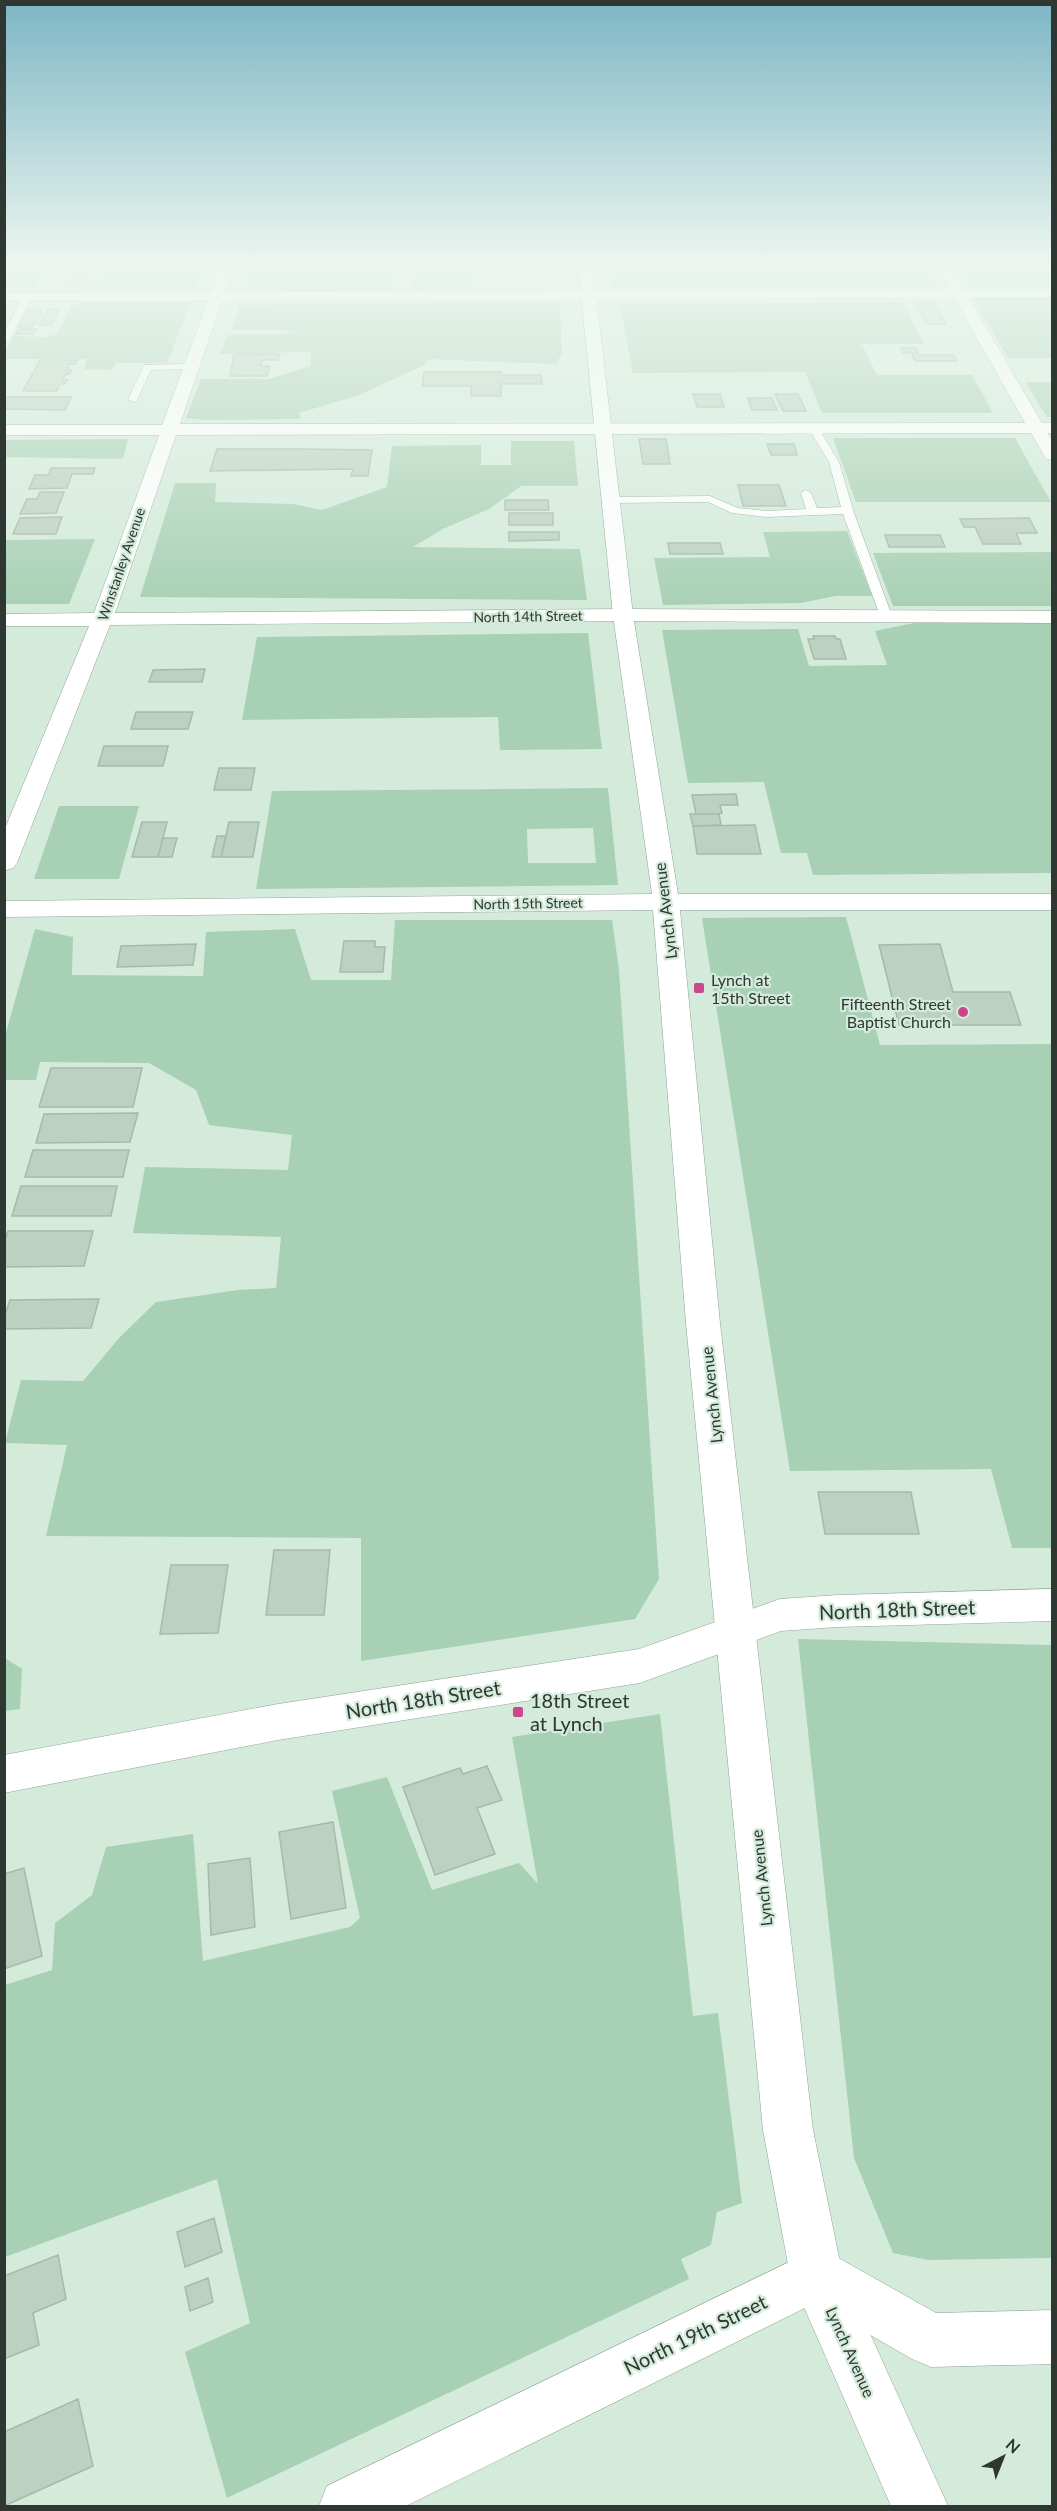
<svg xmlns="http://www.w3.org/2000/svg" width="1057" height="2511" viewBox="0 0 1057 2511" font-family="Lato,sans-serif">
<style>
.green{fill:#a8d0b4;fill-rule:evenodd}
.building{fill:#bbd1c1;stroke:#a4baaa;stroke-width:1.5}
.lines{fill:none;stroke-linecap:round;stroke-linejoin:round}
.service-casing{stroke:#8fa495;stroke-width:1}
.minor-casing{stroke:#8fa495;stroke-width:1}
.tertiary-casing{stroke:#8fa495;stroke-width:1}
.service{fill:#fff;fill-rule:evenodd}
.minor{fill:#fff;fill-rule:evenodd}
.tertiary{fill:#fff;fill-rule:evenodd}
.poi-dot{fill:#cb478c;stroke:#d4ebdb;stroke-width:2}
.labels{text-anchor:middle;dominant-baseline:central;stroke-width:4.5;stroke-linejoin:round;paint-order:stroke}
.far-street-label{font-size:14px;fill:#2e3731;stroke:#d4ebdb}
.street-label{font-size:16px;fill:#2e3731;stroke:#d4ebdb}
.poi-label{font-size:16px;fill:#2e3731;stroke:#d4ebdb;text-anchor:start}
.near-street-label{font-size:20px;fill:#2e3731;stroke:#d4ebdb}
.near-poi-label{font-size:20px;fill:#2e3731;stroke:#d4ebdb;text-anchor:start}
</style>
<rect width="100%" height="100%" fill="#d4ebdb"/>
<path class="green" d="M5 261H209L206 262 195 290H84L87 280 103 276 109 262H48L34 287H5Z
M319 261H397L392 291C343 291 279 300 235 277L241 273 307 271 318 266Z
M412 261H470L473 289 413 290Z
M609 261H920L934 287H612Z
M957 261H1052V287H974Z
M980 296H1052V358H1008L974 300Z
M82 302H191L167 363H115L112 370 84 369 87 359H5V352L13 336 48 337 57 334 72 305H81Z
M560 302 562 353 556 364 428 359 423 366 356 396 299 413 301 419 201 420 186 418 201 379H269L310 366 311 352 220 354 228 335 296 333 285 330H232L240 305Z
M902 302 924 344H862L877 375H972L993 413H822L805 372 633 373 620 304Z
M1025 382H1052V417H1047Z
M833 438H1015L1051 502H856Z
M128 439 123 459 5 457V440Z
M511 441H574L578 486H521L489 509 443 529 413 547 580 549 587 600 140 597 175 483H216L215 502 293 504 322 510 387 487 392 446 481 445V465H511Z
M847 531 872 596H835L801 603 663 605 654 558 770 557 763 532Z
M95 539 69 604H5V540Z
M1052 552V606H893L873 553Z
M1052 621V873L813 875 807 853H781L764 782 688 783 662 630 798 629 809 666 887 665 875 631 919 622Z
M588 633 602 749 500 750 498 717 242 720 257 637Z
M608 788 618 885 256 889 272 791ZM527 829 593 828 596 863H528Z
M59 806H139L119 879H34Z
M846 917 880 1045 1052 1044V1548H1012L991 1469 790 1471 702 918Z
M395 920H612L619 970 659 1579 635 1619 361 1661V1538L46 1536 67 1445 5 1443 21 1380 83 1381 120 1337 156 1302 238 1290 276 1288 281 1237 133 1233 145 1167 288 1170 292 1135 209 1125 196 1090 149 1063 40 1062 36 1080H5V1036L35 929 73 937 72 975 203 976 206 932 295 929 311 980H391Z
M798 1639 1052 1645V2258L928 2260 893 2253 854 2158Z
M5 1658 22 1669 20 1709 5 1711Z
M660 1714 693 2016 718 2013 742 2203 717 2212 711 2245 681 2259 689 2279 227 2498 185 2352 250 2323 217 2179 5 2257V1985L52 1970 55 1923 92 1895 106 1847 193 1834 203 1961 350 1927 360 1918 332 1791 387 1777 432 1890 519 1863 538 1884 512 1737Z"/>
<path class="building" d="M258 261H287L286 266H257Z
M73 273H91L89 277H83L79 285H66Z
M915 302H934L946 324H927Z
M48 309H60L51 325H39Z
M28 310H42L39 315H42L32 327H17Z
M19 329H36L33 334H16Z
M901 348H916L918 353H903Z
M234 354H280L278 360H262L260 366H270L267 376H230Z
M912 355H954L957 361H915Z
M40 360H78L75 364H70L67 370H72L70 374H66L62 380H67L65 384H60L57 391H23Z
M424 372H501V375H541L542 384H501V396H471V386H422Z
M693 394H720L724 407H697Z
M775 394H798L806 411H783Z
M4 397H71L65 410 4 409Z
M748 398H772L777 410H752Z
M639 439H666L670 464H643Z
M767 444H794L797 455H771Z
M217 449H302L372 450 368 476H351L353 469 210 471Z
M51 468H95L93 474H72L67 488 29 489 35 475H49Z
M738 485H779L786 506H743Z
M40 492H64L56 513 20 514 27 499H37Z
M505 500H548L549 510H505Z
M509 513H553V525H509Z
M62 517 56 534H13L20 518Z
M1029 518 1037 533H1016L1021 544H983L975 527H964L960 519Z
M509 532H559V540L509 541Z
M885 535H940L945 547H889Z
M668 543H720L723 554H670Z
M813 636H835L836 639H840L846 659H814L808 639H814Z
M205 669 202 682H149L153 670Z
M136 712H193L188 729H131Z
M104 746H168L163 766H98Z
M219 768H255L251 790H214Z
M736 794 738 805H720L722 813 719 814H696L692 795Z
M690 814H719L721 825 693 826Z
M142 822H167L158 857H132Z
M229 822H259L253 857H221Z
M755 825 761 854H697L693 826Z
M217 836H226L221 857H212Z
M163 838H177L172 857H158Z
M344 941H375V947H385L383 972H340Z
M196 944 193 965 117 967 121 946Z
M940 944 953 992H1010L1021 1025H899L879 945Z
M51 1068H142L133 1107H39Z
M138 1113 130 1142 36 1143 44 1114Z
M33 1150H129L123 1177H25Z
M21 1186H117L111 1216H12Z
M8 1231H93L84 1266 4 1267V1243Z
M99 1299 91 1328 4 1329V1318L10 1300Z
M818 1492H911L919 1534H825Z
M274 1550H330L324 1615H266Z
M171 1565H228L218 1633 160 1634Z
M487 1766 502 1800 477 1808 495 1854 435 1875 403 1787 460 1768 463 1774Z
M333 1822 346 1908 291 1919 279 1832Z
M250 1858 255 1927 211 1935 208 1864Z
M24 1868 42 1956 4 1969V1874Z
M214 2218 222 2252 185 2267 177 2232Z
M58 2255 66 2299 33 2313 39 2345 4 2359V2276Z
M208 2278 213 2302 190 2311 185 2287Z
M78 2399 93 2466 4 2506V2432Z"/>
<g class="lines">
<g class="service-casing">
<path id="service" d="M25 295 32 297 9 341 4 344V332Z
M190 364 195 367 193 369 151 370 136 402 128 400 144 365Z
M814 426 818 427 839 462 854 513 892 616 890 619H882L880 616 843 514 767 517 732 513 708 502 610 503 605 500 610 497 710 496 738 508 767 511 806 509 801 493 806 490 811 493 817 508 841 507 829 462 809 429Z"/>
</g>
<g class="minor-casing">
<path id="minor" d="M222 261H236L225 292 949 289 933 261H947L963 289H1052V297L969 298 1042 423H1052V433H1048L1052 441V460L1046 459 1031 433 176 435 115 613 623 609 1052 611V623L623 621 110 625 17 863 13 868 4 871V831L89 626H4V614L94 613 159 435H4V425H162L208 301H4V293L211 292ZM954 298 1025 423 180 424 222 301Z
M1052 1589V1621L838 1627 781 1631 640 1683 278 1740 4 1793V1755L278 1704 639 1649 780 1599 838 1595Z
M816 2249 835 2256 936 2313 1052 2310V2364L931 2367 912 2359 815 2303 406 2506H319L327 2486Z"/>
</g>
<g class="tertiary-casing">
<path id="tertiary" d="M578 261H592L633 615 678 894H1052V910H680L720 1323 813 2130 842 2272 948 2506H891L790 2275 763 2130 686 1323 653 910 4 917V901L652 894 613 615Z"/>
</g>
<use href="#service" class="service"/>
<use href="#minor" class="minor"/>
<use href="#tertiary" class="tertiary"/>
</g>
<linearGradient id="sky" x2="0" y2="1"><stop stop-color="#7db6c5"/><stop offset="0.43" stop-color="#ecf6ef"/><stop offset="1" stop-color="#ecf6ef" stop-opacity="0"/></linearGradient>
<rect width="1057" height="613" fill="url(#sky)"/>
<g class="poi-dot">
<rect x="693" y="982" width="12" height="12" rx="3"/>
<circle cx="963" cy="1012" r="6"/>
<rect x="512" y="1706" width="12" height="12" rx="3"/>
</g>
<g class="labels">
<g class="far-street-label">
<text transform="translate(121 564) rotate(-71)">Winstanley Avenue</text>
<text transform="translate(528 616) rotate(-1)">North 14th Street</text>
<text transform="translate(528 903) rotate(-1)">North 15th Street</text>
</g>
<g class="street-label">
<text transform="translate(665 911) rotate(-97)">Lynch Avenue</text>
<text transform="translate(711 1395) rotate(-96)">Lynch Avenue</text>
<text transform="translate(761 1878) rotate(-96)">Lynch Avenue</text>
<text transform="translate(851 2352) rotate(66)">Lynch Avenue</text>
</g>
<g class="poi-label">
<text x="711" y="979">Lynch at<tspan x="711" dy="18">15th Street</tspan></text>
<text x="951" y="1003" text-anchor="end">Fifteenth Street<tspan x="951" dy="18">Baptist Church</tspan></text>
</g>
<g class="near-street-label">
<text transform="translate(897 1609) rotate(-2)">North 18th Street</text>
<text transform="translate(423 1699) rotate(-9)">North 18th Street</text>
<text transform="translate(695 2334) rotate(-26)">North 19th Street</text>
</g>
<g class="near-poi-label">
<text x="530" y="1700">18th Street<tspan x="530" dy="23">at Lynch</tspan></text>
</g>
</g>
<rect width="1057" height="2511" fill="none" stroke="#2e3731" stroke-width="12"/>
<g transform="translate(1003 2457) rotate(42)" stroke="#d4ebdb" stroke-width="4.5" paint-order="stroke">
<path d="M0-4.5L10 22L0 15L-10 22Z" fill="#2e3731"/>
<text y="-9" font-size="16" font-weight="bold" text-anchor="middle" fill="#2e3731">N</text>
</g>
</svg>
